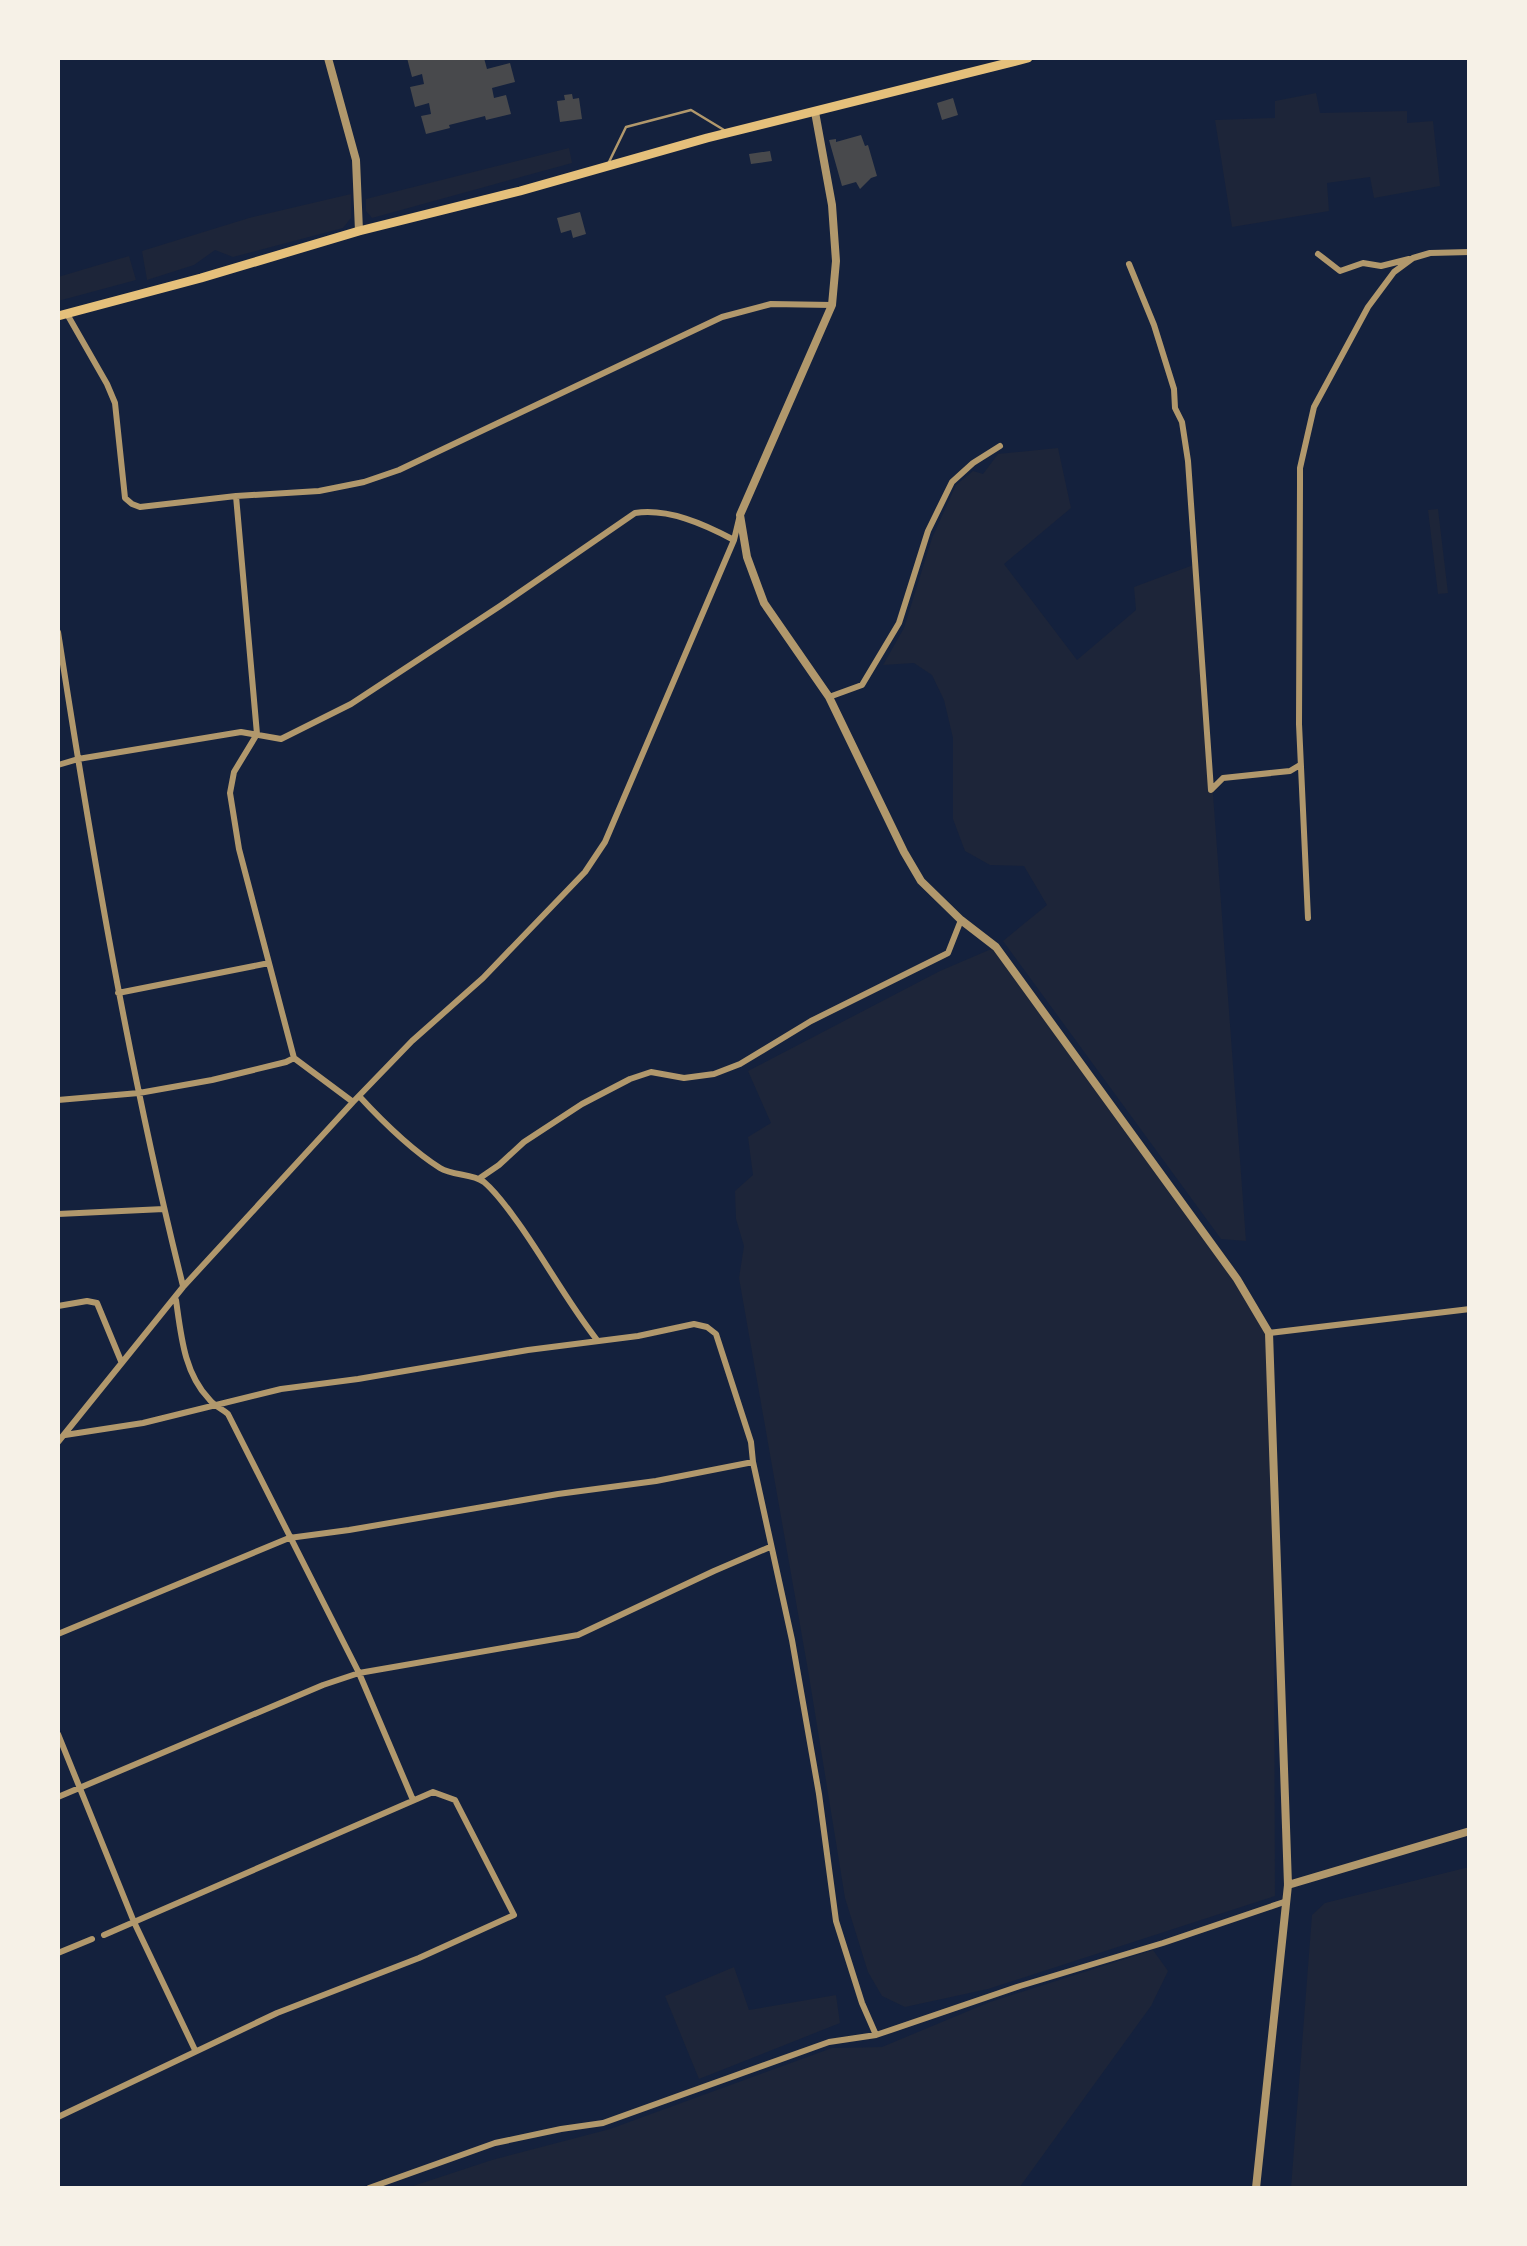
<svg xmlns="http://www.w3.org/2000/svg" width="1527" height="2246" viewBox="0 0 1527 2246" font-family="'Golos Text',sans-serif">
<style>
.green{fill:#1d2539}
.building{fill:#48494c}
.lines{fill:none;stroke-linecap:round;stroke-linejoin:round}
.service{stroke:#b1986c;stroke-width:2.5}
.minor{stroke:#b1986c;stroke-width:6}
.tertiary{stroke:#b1986c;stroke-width:8}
.secondary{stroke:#e5c07b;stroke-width:9}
</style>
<rect width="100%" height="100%" fill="#14213d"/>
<path class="green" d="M1316 93 1320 113 1407 111V123L1433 121 1440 186 1374 198 1370 177 1327 183 1329 211 1232 227 1215 120 1275 118V101Z
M569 148 572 163 372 218 366 211V199Z
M351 194V218L343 228 233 257 215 250 194 265 147 280 142 251 249 218Z
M129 256 136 280 58 301V277Z
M1058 448 1071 508 1004 564 1077 660 1136 610 1134 587 1196 564 1246 1241 1221 1239 1003 941 1047 905 1024 866 990 865 965 851 953 819V738L944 700 932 675 914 663 883 665 904 628 932 538 956 485 973 471 983 474 998 454Z
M1438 509 1448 593 1438 594 1428 510Z
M996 947 1237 1279 1269 1333 1273 1376 1275 1896 988 1989 905 2007 882 1996 868 1972 845 1898 809 1676 739 1278 744 1246 736 1219 735 1191 753 1175 748 1137 771 1123 748 1071 940 971Z
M1469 1867V2188H1291L1312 1915 1325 1903Z
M1153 1950 1168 1971 1151 2006 1019 2188H407L492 2160 610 2129 832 2048 882 2047 990 2002Z
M734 1967 749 2010 836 1995 840 2023 699 2079 665 1996Z"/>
<path class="building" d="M407 58H484L487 69 510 63 515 82 492 88 494 98 506 95 511 114 486 120 485 116 449 125 450 128 426 134 421 116 431 114 429 103 415 107 410 87 424 84 422 74 412 77Z
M572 94 573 99 579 98 582 119 560 122 557 101 565 100 564 95Z
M953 98 958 115 942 120 937 103Z
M861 135 865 146 868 145 877 176 871 178 860 189 856 182 842 186 829 140 836 139V142Z
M770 151 772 161 751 164 749 154Z
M580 212 586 234 573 238 571 230 561 233 557 218Z"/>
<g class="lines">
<path class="service" d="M608 164 626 127 691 110 724 130"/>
<path class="minor" d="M1318 254 1340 271 1363 263 1381 266 1409 259
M1129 264 1154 325 1174 389 1175 408 1182 422 1188 461 1211 790 1223 778 1290 771 1300 765
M67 314 107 384 115 403 125 498 132 504 140 507 236 496 319 491 364 482 399 470 722 317 771 304 832 305
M236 496 257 734 234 772 230 793 239 849 294 1058 353 1102
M58 632C92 852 129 1070 183 1286
M829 697 862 685 899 623 928 531 952 482 973 463 1000 446
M58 765 78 759 241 732 281 739 351 704 500 606 635 513C668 508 704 524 734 540
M1308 918 1299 724 1300 484V468L1314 407 1368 307 1394 272 1413 258 1430 253 1470 252
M118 993 269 963
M359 1096C383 1122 410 1149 440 1168 453 1176 472 1173 484 1182 498 1194 508 1209 519 1224 546 1262 568 1303 597 1340
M58 1100 139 1093 212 1080 286 1062 294 1058
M480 1178 499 1165 524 1142 582 1104 630 1079 651 1072 684 1078 714 1074 740 1064 811 1021 948 953 961 920
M58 1214 164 1209
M176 1300C181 1335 184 1373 209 1399 214 1406 221 1408 228 1414L359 1673 413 1800
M58 1306 87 1301 97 1303 121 1361
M1269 1333 1470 1309
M65 1435 143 1423 281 1389 358 1379 528 1350 638 1336 694 1324 707 1327 716 1334 751 1442 753 1462 792 1640 819 1794 836 1921 862 2003 876 2035
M58 1442 183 1287 353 1102 412 1041 483 978 585 872 605 842 734 540 739 519
M58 1634 289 1538 349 1530 558 1494 656 1481 753 1462
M58 1734 134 1922 195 2050
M58 1797 323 1685 359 1673 578 1635 714 1571 770 1547
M58 1953 92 1939
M58 2117 277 2013 419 1958 514 1915 455 1800 433 1792 104 1935
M369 2188 495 2143 561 2129 603 2123 829 2042 876 2035 1020 1986 1163 1943 1287 1901"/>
<path class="tertiary" d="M328 58 356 160 359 231
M815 112 832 205 836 261 832 305 740 515 747 557 764 603 829 697 904 852 921 881 961 920 996 947 1237 1279 1269 1333 1288 1885 1256 2188
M1288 1885 1470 1831"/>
<path class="secondary" d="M58 316 201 278 359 231 520 191 707 138 1028 58"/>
</g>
<rect width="1527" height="2246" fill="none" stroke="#f6f1e7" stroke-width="120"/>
</svg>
